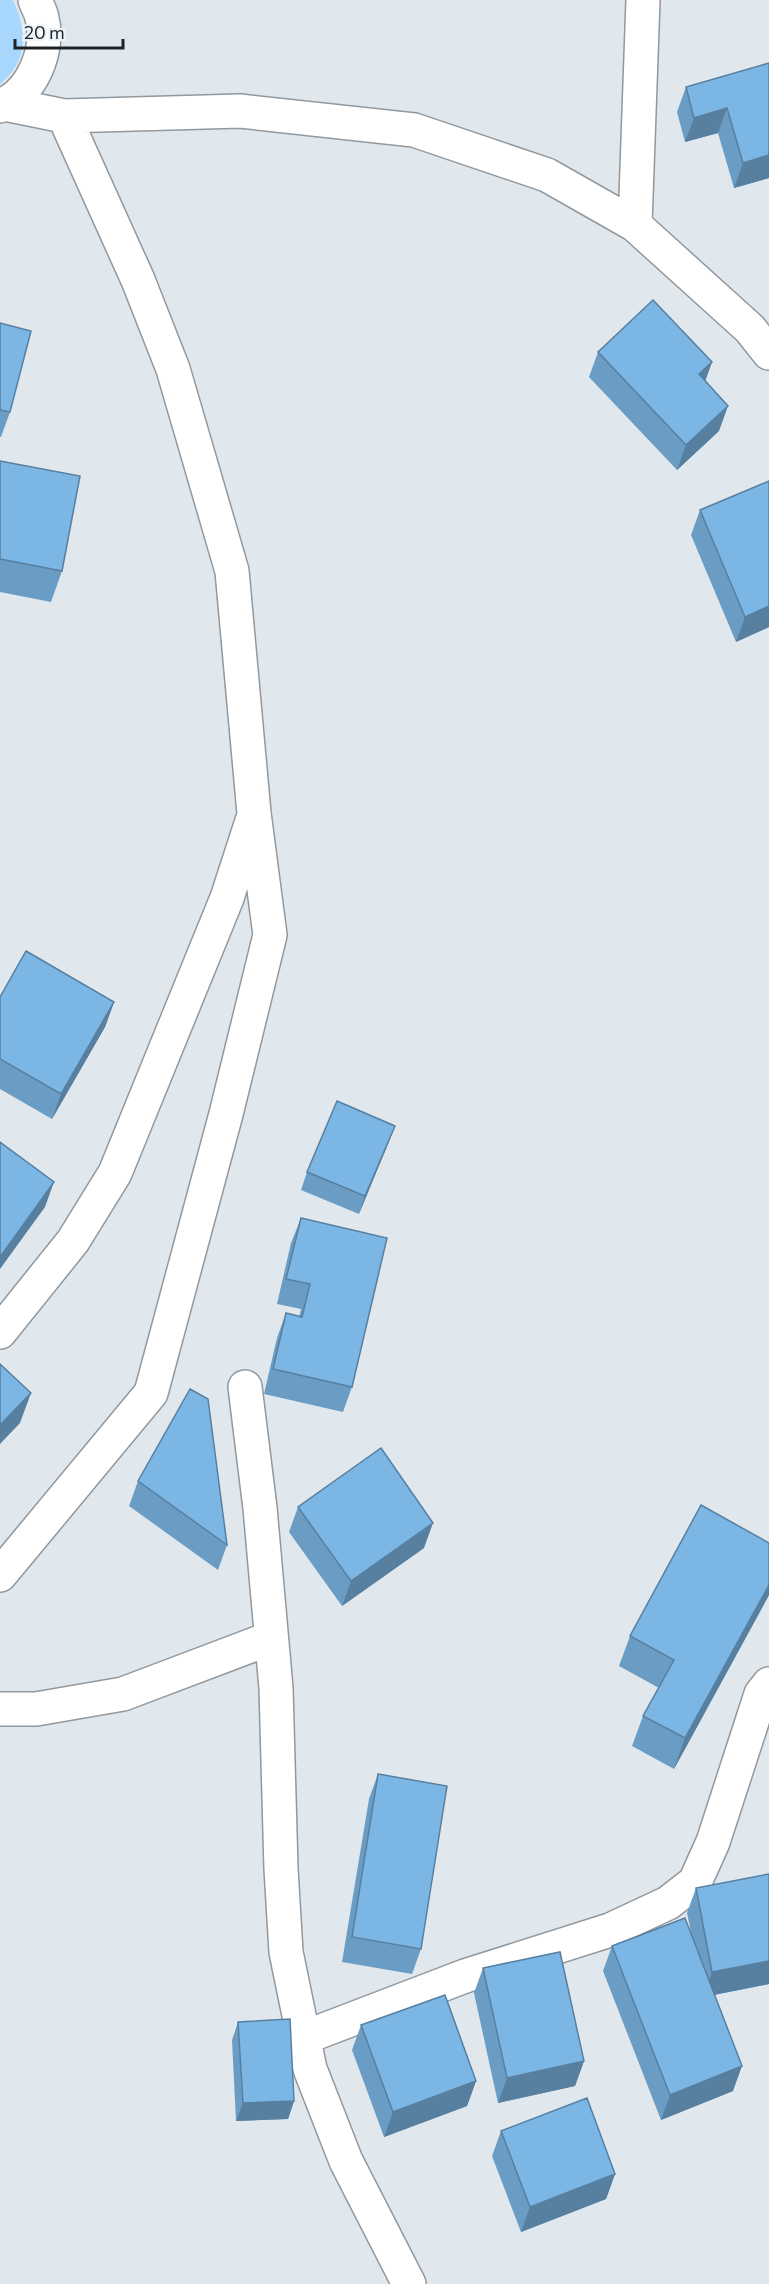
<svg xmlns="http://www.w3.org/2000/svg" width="769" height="2284" viewBox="0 0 769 2284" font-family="Commissioner,sans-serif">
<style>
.green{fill:#a8d7fd}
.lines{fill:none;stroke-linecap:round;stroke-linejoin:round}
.minor-casing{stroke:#91989e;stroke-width:36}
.minor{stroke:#fff;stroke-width:33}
.wall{fill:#6b9dc4}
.shaded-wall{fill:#577fa0}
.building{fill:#7cb6e4;stroke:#577fa0;stroke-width:1.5}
</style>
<rect width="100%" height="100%" fill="#e0e8ee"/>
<path class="green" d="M0 0H12L14 2C27 33 28 61 0 84Z"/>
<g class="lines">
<g class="minor-casing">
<path id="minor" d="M5 104 64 116 240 111 414 130 547 175 635 225 750 329 769 353
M0 106C32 94 50 50 42 18 41 12 37 6 35 0
M635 225 643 0
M0 1332 73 1241 115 1173 227 898 252 821
M245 1387 260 1508 276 1688 281 1869 286 1952 310 2069 346 2161 409 2284
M0 1575 151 1393 226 1114 270 935 254 813 232 571 173 369 138 280 64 116
M0 1709H36L123 1694 271 1638
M303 2038 465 1976 610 1930 668 1903 695 1882 713 1842 761 1694 769 1684"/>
</g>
<use href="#minor" class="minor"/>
</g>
<path class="wall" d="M769 63V178L734 188 718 133 685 142 677 112 686 87Z
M0 323 10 412 1 437H0Z
M598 352 712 362 705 381 719 431 677 470 589 377Z
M0 461 62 571 51 602 0 592Z
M769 481V627L736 642 691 535 700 510Z
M0 997 114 1002 105 1027 52 1119 0 1089Z
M395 1126 359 1214 301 1190 307 1172Z
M301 1218 352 1387 343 1412 264 1394 277 1338 286 1313 299 1317 301 1309 277 1304 291 1243Z
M138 1481 227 1545 218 1570 129 1506Z
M298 1507 424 1548 342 1606 289 1532Z
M769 1543V1595L674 1769 632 1746 643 1716 659 1688 619 1666 630 1636Z
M378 1774 421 1949 412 1974 342 1962 369 1799Z
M769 1874V1984L714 1995 733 2091 661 2120 603 1971 612 1946 692 1937 687 1913 696 1888Z
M483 1968 584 2061 575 2086 498 2103 474 1993Z
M238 2022 294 2101 288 2119 236 2121 232 2040Z
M361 2025 476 2081 467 2106 384 2137 352 2050Z
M501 2131 615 2174 606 2199 521 2232 492 2156Z"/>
<path class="shaded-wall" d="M727 108 718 133 685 142 694 118Z
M769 155V178L734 188 743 163Z
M712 362 703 387 699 374Z
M728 406 719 431 677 470 686 445Z
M769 606V627L736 642 745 617Z
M114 1002 105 1027 52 1119 61 1094Z
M395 1126 388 1144 359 1214 365 1196Z
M54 1182 45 1207 0 1269V1257Z
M31 1393 20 1423 0 1444V1425Z
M433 1523 424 1548 342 1606 351 1581Z
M769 1585V1595L674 1769 685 1738Z
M769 1961V1984L703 1997 712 1972Z
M584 2061 575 2086 498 2103 507 2078Z
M742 2066 733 2091 661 2120 670 2095Z
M476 2081 467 2106 384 2137 393 2112Z
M294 2101 288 2119 236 2121 243 2103Z
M615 2174 606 2199 521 2232 530 2207Z"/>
<path class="building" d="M769 63V155L743 163 727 108 694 118 686 87Z
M653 300 712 362 699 374 728 406 686 445 598 352Z
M0 323 31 331 10 412 0 410Z
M0 461 80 476 62 571 0 559Z
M769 481V606L745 617 700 510Z
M26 951 114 1002 61 1094 0 1059V997Z
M337 1101 395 1126 365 1196 307 1172Z
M0 1142 54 1182 0 1257Z
M301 1218 387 1238 352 1387 273 1369 286 1313 302 1317 310 1284 286 1279Z
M0 1364 31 1393 0 1425Z
M190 1389 208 1399 227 1545 138 1481Z
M381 1448 433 1523 351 1581 298 1507Z
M701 1505 769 1543V1585L685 1738 643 1716 674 1660 630 1636Z
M378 1774 447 1786 421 1949 352 1937Z
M769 1874V1961L712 1972 696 1888Z
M685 1918 742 2066 670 2095 612 1946Z
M560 1952 584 2061 507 2078 483 1968Z
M445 1995 476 2081 393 2112 361 2025Z
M290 2019 294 2101 243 2103 238 2022Z
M587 2098 615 2174 530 2207 501 2131Z"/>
<path d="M15 39v9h108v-9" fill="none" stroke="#1f2224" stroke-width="3"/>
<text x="24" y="39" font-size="18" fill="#1f2224" stroke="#edf5fb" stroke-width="4.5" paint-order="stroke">20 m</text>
</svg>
